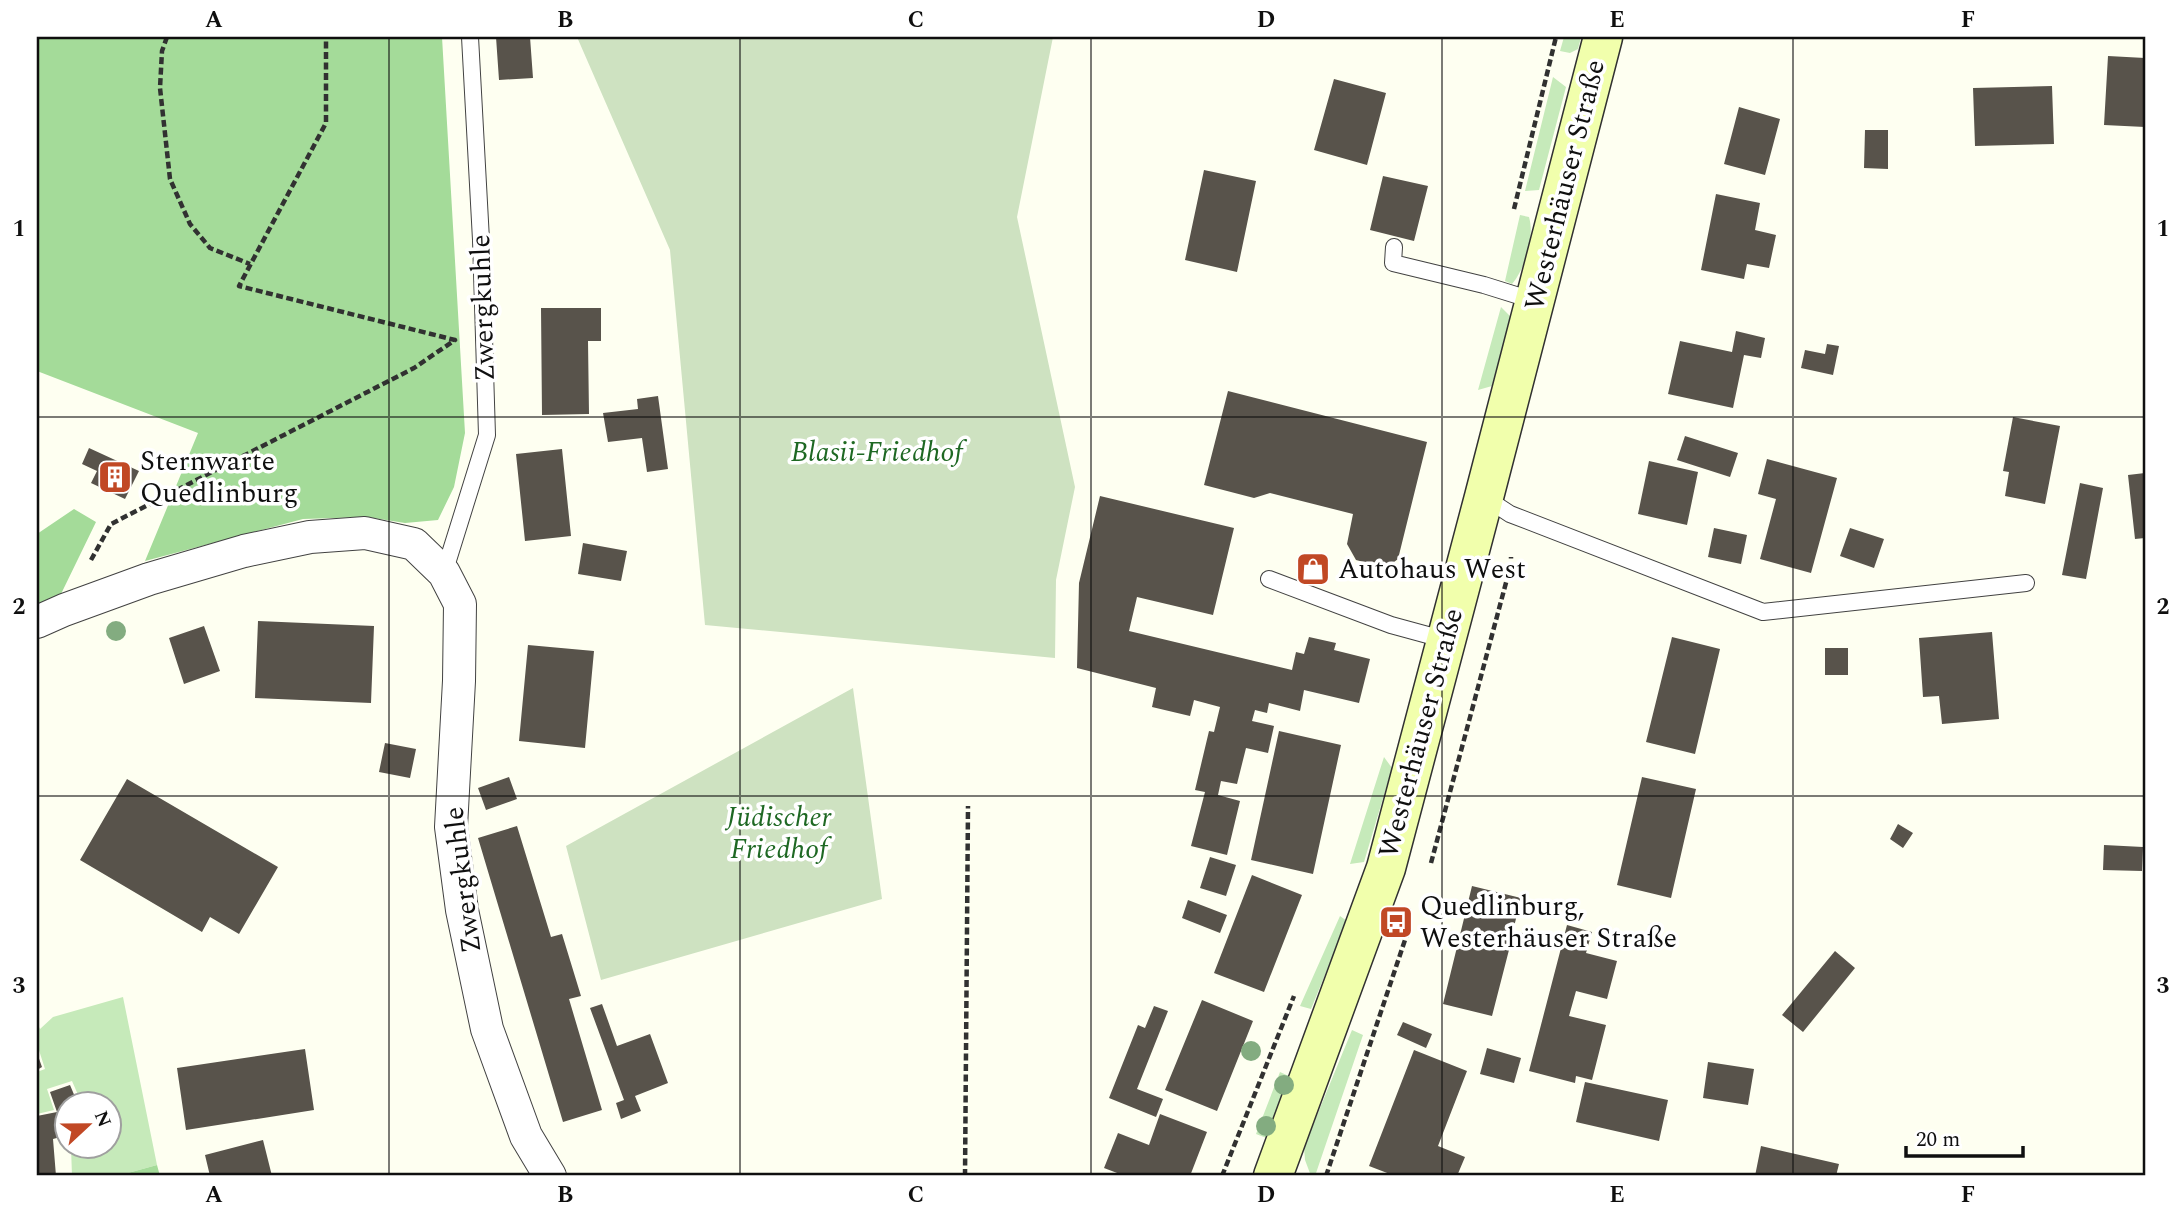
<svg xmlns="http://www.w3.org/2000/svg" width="2182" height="1213" viewBox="0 0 2182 1213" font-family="Spectral,serif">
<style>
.green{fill:#c6eaba}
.forest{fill:#a4db99}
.cemetery{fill:#cee2c1}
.building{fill:#58534b}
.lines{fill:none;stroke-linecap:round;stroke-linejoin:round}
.service-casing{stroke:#424242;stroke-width:18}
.minor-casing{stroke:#424242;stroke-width:34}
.secondary-casing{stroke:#313131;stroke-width:41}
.path{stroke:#313131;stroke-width:4.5;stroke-dasharray:7 3.5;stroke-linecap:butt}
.service{stroke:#fff;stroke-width:16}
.minor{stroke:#fff;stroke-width:32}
.secondary{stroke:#f1ffac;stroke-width:38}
.tree{fill:#83ac80}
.grid{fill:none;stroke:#0f0f0f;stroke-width:2;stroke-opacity:0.55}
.labels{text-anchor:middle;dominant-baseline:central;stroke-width:7;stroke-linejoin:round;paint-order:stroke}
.street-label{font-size:28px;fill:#0f0f0f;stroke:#fff}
.park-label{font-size:28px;font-style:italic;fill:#1e6823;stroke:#fff}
.poi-label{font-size:28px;fill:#0f0f0f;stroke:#fff;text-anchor:start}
.neatline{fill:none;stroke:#0f0f0f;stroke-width:2.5}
.grid-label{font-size:23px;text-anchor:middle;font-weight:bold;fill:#0f0f0f}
</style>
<rect width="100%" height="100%" fill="#fefff1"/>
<path class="green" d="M1564 37H1581L1578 49 1570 53 1560 51Z
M1553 77 1566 87 1539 190 1525 191Z
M1520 215 1529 217C1535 237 1525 269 1512 284L1505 281Z
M1501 307 1511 317 1492 386 1478 390Z
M1384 757 1392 768 1364 862 1350 864Z
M1340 916 1347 921 1311 1009 1300 1006Z
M123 997 157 1165 117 1176H72L71 1147 108 1146V1104H82L72 1081 47 1089 54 1110 37 1114V1072L45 1069 37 1044V1023L40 1029 53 1017Z
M1352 1030 1363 1035 1315 1176H1311L1305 1160 1304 1147Z
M1280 1072 1293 1078 1269 1139 1256 1134Z"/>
<path class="forest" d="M37 37H442L465 433 454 487 438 520 405 523 367 517 303 519 145 561 198 433 37 371Z
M74 509 96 522 61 594 37 605V534Z
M157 1165 160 1176H117Z"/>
<path class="cemetery" d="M577 37H1053L1017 217 1075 487 1056 580 1055 658 705 625 670 250Z
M853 688 882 899 601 980 566 846Z"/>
<path class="building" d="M496 37H530L533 78 499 80Z
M2108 56 2145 58V127L2104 125Z
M1334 79 1386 93 1367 165 1314 150Z
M2052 86 2054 144 1975 146 1973 88Z
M1739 107 1780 119 1765 175 1724 164Z
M1865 130H1888V169L1864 168Z
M1204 170 1256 181 1237 272 1185 260Z
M1383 176 1428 186 1414 241 1370 230Z
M1716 194 1760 203 1755 230 1776 235 1769 268 1747 264 1744 279 1701 270Z
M541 308H601V341H588L589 414 542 415Z
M1736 331 1765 338 1761 358 1744 355 1733 408 1668 394 1680 341 1732 352Z
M1827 344 1839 346 1833 375 1801 368 1805 350 1825 354Z
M1228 391 1427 442 1398 559 1386 568 1356 560 1347 544 1353 514 1270 493 1254 498 1204 485Z
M658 396 668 469 647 472 642 438 608 442 603 413 638 409 637 399Z
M2013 417 2060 426 2045 504 2005 496 2009 472 2003 471Z
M1685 436 1738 453 1730 477 1677 460Z
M89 448 139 471 125 499 91 483 97 471 82 464Z
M562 449 571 536 525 541 516 454Z
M1767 459 1837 478 1811 573 1760 559 1776 499 1758 494Z
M1649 461 1698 472 1687 525 1638 514Z
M2145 473V538L2135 539 2128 475Z
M2080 483 2103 488 2086 579 2062 575Z
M1100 496 1234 528 1213 615 1137 597 1129 631 1292 670 1296 652 1304 654 1309 637 1336 643 1334 650 1370 659 1359 703 1304 690 1300 711 1269 703 1267 713 1255 710 1252 721 1274 726 1268 753 1246 748 1237 784 1221 781 1218 795 1240 801 1227 855 1191 846 1205 792 1195 790 1209 731 1214 732 1220 707 1194 700 1190 716 1152 707 1156 688 1077 668 1079 583Z
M1714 528 1747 535 1741 564 1708 557Z
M1850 528 1884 539 1874 568 1840 556Z
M583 543 627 551 621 581 578 574Z
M258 621 374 626 371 703 255 698Z
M204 626 220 671 184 684 169 638Z
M1992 632 1999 719 1942 724 1939 696 1923 697 1919 638Z
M1672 637 1720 649 1695 754 1646 742Z
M528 645 594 651 585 748 519 741Z
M1825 648H1848V675H1825Z
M1279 731 1341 745 1313 874 1251 860Z
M385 743 416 749 410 778 379 772Z
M509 777 517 799 486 810 478 788Z
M1642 777 1696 789 1671 898 1617 885Z
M127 779 278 867 239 934 210 917 202 932 80 860Z
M1898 824 1913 833 1903 848 1890 839Z
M517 826 551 937 562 934 581 996 569 999 602 1110 563 1122 478 838Z
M2104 845 2143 847 2142 871 2103 870Z
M1210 857 1236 865 1226 896 1200 888Z
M1252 875 1302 895 1264 992 1214 973Z
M1472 886 1521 898 1513 931 1527 934 1523 950 1510 946 1492 1016 1443 1004Z
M1188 900 1227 915 1220 933 1182 918Z
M1567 925 1592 932 1586 953 1617 961 1607 999 1576 991 1569 1016 1606 1025 1592 1080 1576 1076 1575 1083 1529 1071Z
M1835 951 1855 968 1803 1032 1782 1015Z
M1202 1000 1253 1021 1217 1111 1165 1090Z
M602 1004 617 1046 650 1034 668 1083 635 1096 641 1111 621 1119 616 1103 624 1100 590 1008Z
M1154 1006 1168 1011 1137 1089 1163 1099 1156 1117 1109 1098 1138 1025 1145 1028Z
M1403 1022 1432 1034 1426 1048 1397 1035Z
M1487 1048 1521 1058 1514 1083 1480 1074Z
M305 1049 314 1110 186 1130 177 1068Z
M1414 1050 1467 1071 1438 1146 1465 1157 1457 1176H1395L1369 1166Z
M37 1053 42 1067 37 1070Z
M1708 1062 1754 1069 1748 1105 1703 1098Z
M1585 1082 1668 1100 1659 1141 1576 1122Z
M70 1085 78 1104H66V1119L60 1121 64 1136 53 1139 56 1176H37V1116L57 1112 50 1092Z
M1160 1114 1207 1132 1190 1176H1125L1104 1168 1118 1133 1149 1145Z
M263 1140 272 1176H210L205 1155Z
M1761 1146 1839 1164 1836 1176H1755Z"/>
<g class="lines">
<g class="service-casing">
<path id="service" d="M1394 247 1393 263 1484 285 1535 301
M1484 497 1510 514 1763 612 2026 583
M444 573 487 435 481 240 470 37
M1269 579 1391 625 1446 640"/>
</g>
<g class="minor-casing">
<path id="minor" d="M37 622 64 610 149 579 244 551 310 537 365 533 414 544 444 573 460 604 459 681 451 827 462 910 487 1029 526 1136 550 1176"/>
</g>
<g class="secondary-casing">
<path id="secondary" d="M1273 1176 1386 868 1484 497 1603 37"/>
</g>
<path class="path" d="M167 37 162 51 160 88 170 179 190 224 210 248 250 264
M1514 209 1556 37
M91 560 111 524 414 368 455 340 239 286 326 123V37
M1431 863 1511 564V557
M965 1176 968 806
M1222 1176 1294 996
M1326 1176 1409 928"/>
<use href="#service" class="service"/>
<use href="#minor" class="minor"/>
<use href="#secondary" class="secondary"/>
</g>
<g class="tree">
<circle cx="116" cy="631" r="10"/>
<circle cx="1251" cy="1051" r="10"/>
<circle cx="1284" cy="1085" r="10"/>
<circle cx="1266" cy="1126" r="10"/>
</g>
<path class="grid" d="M389 37V1176M740 37V1176M1091 37V1176M1442 37V1176M1793 37V1176M37 417H2145M37 796H2145"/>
<defs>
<g id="building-square" transform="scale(1.75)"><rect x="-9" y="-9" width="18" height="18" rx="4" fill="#c14825" stroke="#fff"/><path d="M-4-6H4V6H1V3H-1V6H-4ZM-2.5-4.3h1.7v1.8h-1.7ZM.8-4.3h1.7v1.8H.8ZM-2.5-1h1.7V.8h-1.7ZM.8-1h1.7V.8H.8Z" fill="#fff"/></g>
<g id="shop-square" transform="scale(1.75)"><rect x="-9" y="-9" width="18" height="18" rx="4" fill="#c14825" stroke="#fff"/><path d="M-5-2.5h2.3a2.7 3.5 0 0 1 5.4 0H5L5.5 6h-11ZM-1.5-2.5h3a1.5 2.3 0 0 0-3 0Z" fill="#fff"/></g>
<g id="bus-square" transform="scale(1.75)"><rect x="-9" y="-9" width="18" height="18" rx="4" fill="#c14825" stroke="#fff"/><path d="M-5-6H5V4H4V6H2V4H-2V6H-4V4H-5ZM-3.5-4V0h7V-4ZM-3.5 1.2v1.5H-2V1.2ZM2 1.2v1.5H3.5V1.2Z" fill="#fff"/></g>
</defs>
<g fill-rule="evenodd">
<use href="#building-square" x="115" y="477"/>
<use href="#shop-square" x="1313" y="569"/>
<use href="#bus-square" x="1396" y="922"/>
</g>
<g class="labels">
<g class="street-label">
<text transform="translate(1565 185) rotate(-76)">Westerhäuser Straße</text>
<text transform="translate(483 308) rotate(-92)">Zwergkuhle</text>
<text transform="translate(1421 733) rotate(-75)">Westerhäuser Straße</text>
<text transform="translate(463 880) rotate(-97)">Zwergkuhle</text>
</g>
<g class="park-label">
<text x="877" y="452">Blasii-Friedhof</text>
<text x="779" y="817">Jüdischer<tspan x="779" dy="32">Friedhof</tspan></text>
</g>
<g class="poi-label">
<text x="140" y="461">Sternwarte<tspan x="140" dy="32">Quedlinburg</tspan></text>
<text x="1338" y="569">Autohaus West</text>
<text x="1420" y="906">Quedlinburg,<tspan x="1420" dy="32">Westerhäuser Straße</tspan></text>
</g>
</g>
<rect width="2182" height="1213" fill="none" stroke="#ffffff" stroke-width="77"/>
<g transform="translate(88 1125) rotate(68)"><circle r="33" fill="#ffffff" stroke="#9f9f9f" stroke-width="2"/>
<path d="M0-5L12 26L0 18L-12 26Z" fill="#c14825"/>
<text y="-10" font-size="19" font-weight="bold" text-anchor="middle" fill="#0f0f0f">N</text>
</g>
<path d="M1906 1146v10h117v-10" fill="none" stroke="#0f0f0f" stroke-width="3.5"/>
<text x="1916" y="1146" font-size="21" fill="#0f0f0f" stroke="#ffffff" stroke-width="5" paint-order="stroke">20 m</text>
<rect x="38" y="38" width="2106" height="1136" class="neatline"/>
<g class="grid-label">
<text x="214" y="27">A</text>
<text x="565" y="27">B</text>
<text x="916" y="27">C</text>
<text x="1266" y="27">D</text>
<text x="1617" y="27">E</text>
<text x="1968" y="27">F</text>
<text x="19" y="236">1</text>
<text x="2163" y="236">1</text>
<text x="19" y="614">2</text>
<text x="2163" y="614">2</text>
<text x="19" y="993">3</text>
<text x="2163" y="993">3</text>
<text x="214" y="1202">A</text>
<text x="565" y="1202">B</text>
<text x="916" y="1202">C</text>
<text x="1266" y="1202">D</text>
<text x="1617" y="1202">E</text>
<text x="1968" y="1202">F</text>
</g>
</svg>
